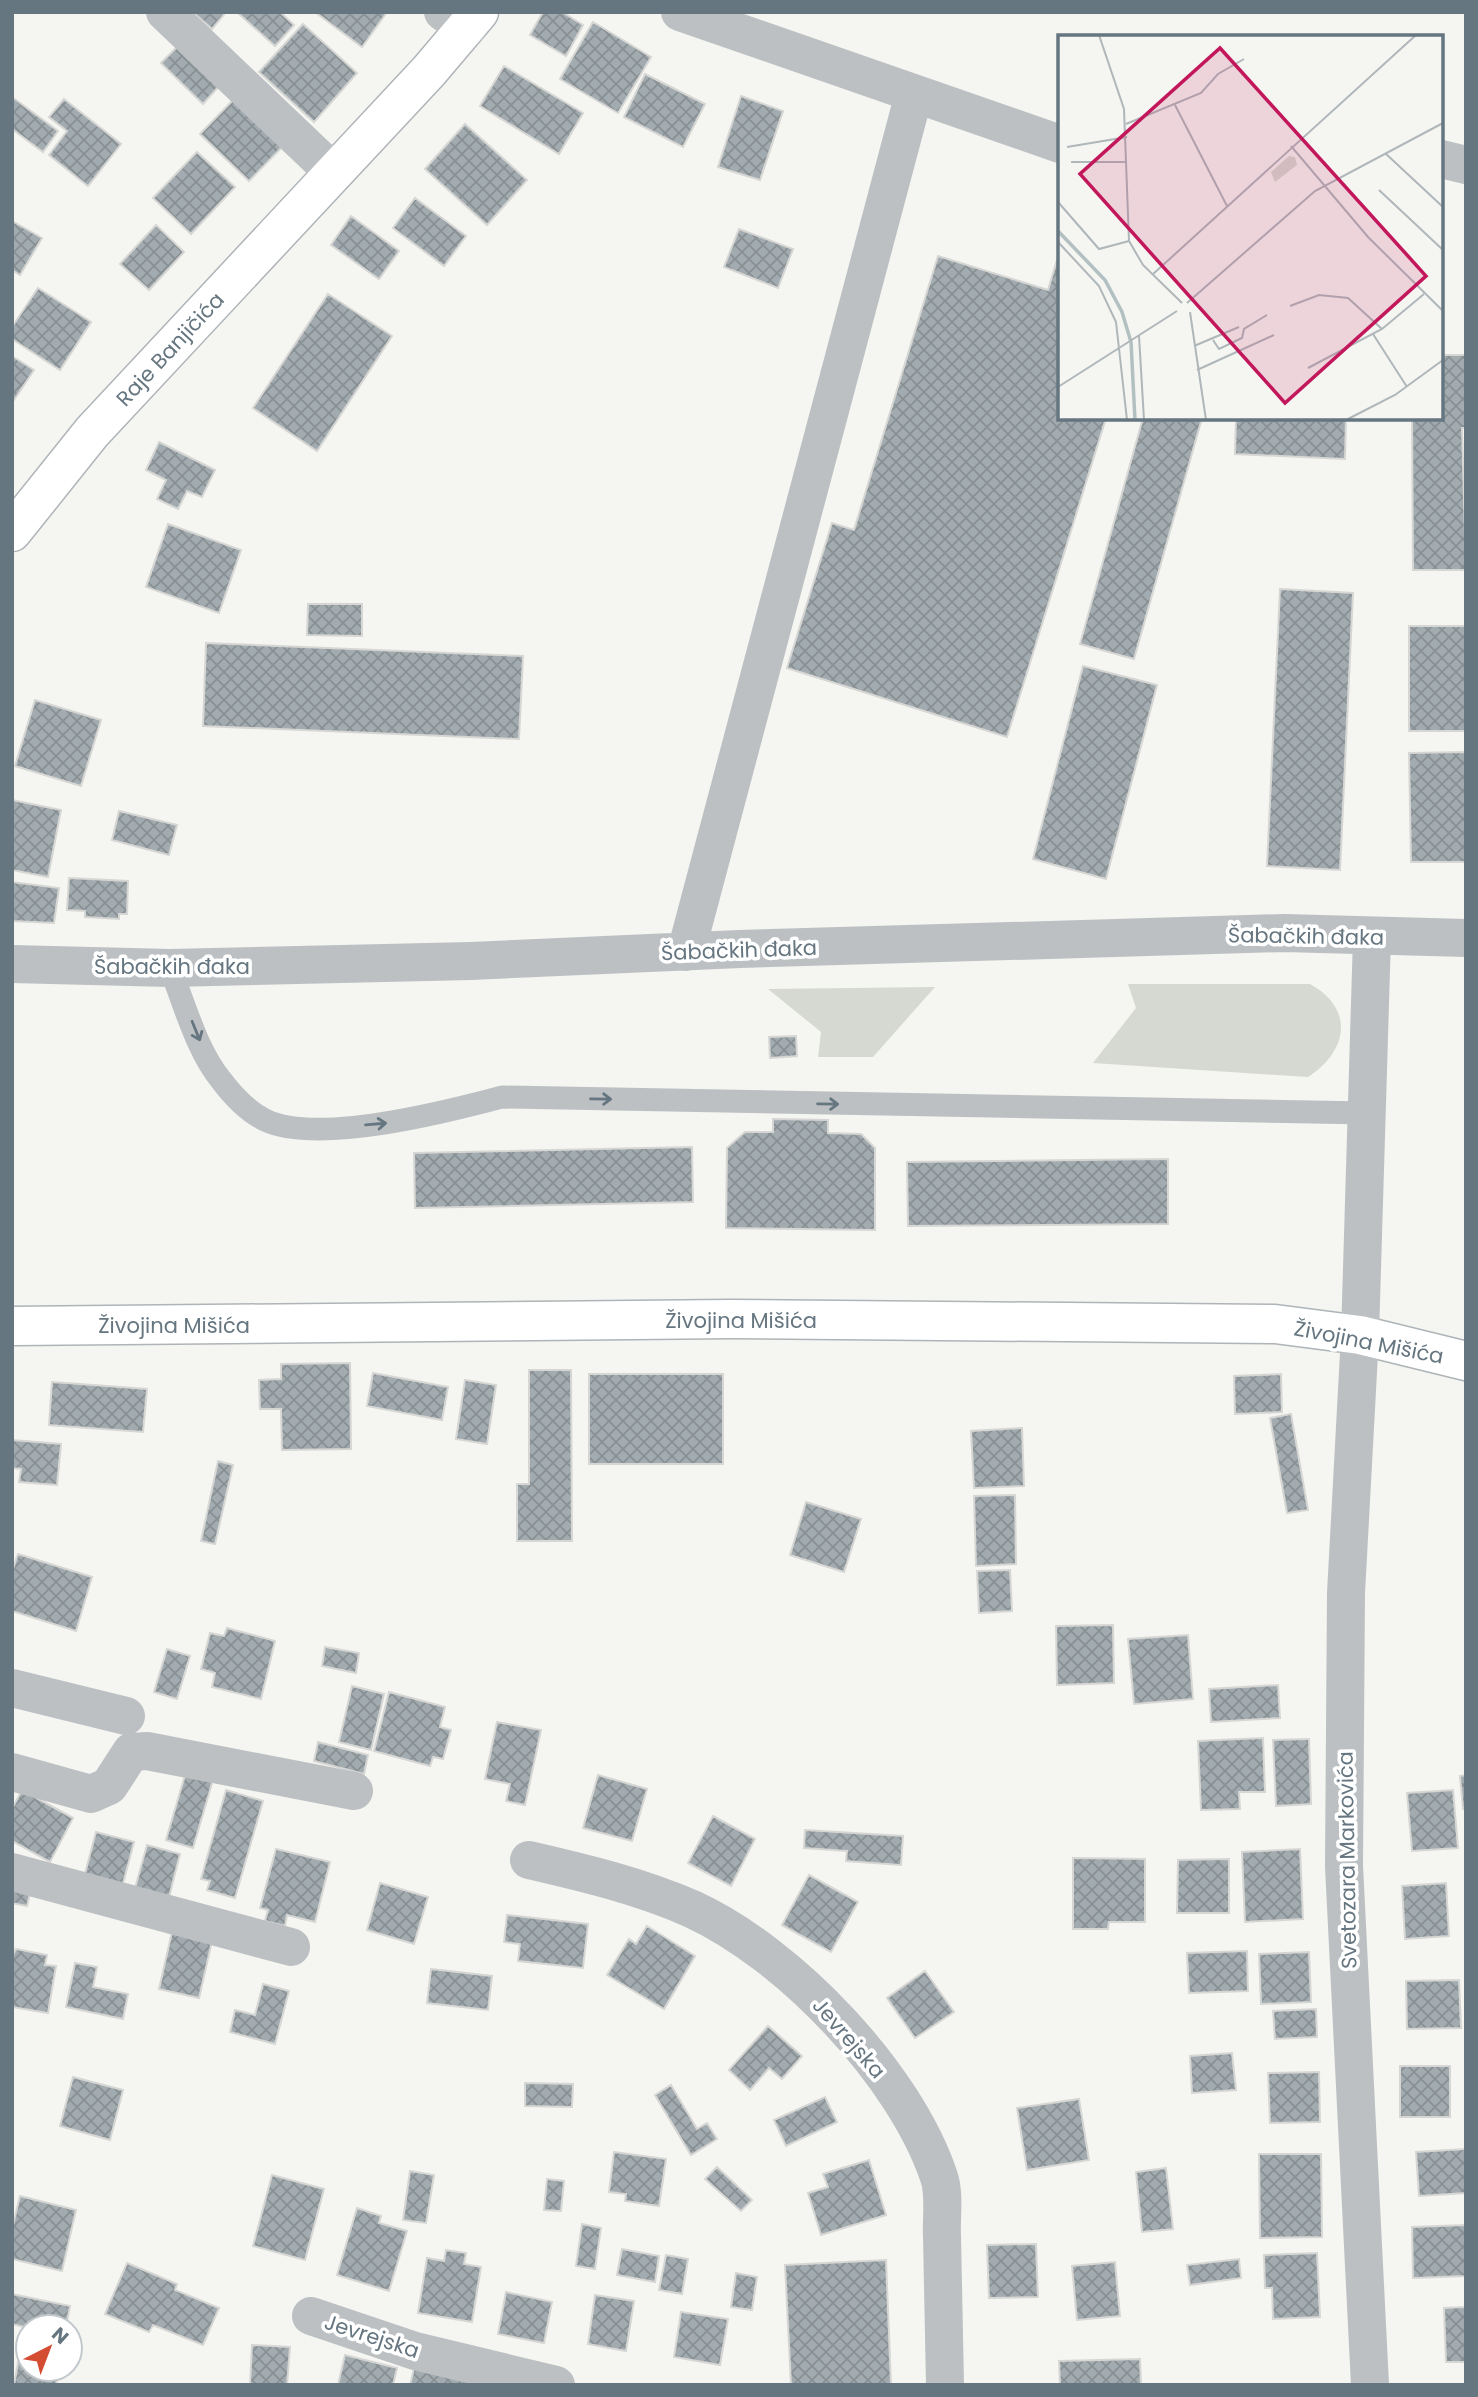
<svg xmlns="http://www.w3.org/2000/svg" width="1478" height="2397" viewBox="0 0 1478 2397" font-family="Poppins,sans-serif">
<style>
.green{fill:#d5d9d1}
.building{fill:url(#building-cross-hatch);stroke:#d6d6d4;stroke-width:2}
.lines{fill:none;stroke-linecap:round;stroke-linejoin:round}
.secondary-casing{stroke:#aeb4b8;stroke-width:41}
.lane{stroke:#bcc0c3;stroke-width:23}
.street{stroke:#bcc0c3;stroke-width:38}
.secondary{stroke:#fff;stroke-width:38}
.oneway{stroke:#667680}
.labels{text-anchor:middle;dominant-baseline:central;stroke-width:7;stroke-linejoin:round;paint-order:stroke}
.street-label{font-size:21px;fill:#667680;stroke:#fff}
.inset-river{fill:none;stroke:#b2c0c2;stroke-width:3.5}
.inset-road{fill:none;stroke:#afb7ba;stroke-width:2}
.view{fill:#c2185b;fill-opacity:0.15;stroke:#c2185b;stroke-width:3.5}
.inset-edge{fill:none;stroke:#667680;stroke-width:3.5}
</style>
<defs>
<pattern id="building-cross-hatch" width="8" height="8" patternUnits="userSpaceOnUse" patternTransform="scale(1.75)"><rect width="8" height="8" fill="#a2abaf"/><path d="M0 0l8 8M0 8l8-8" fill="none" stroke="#889094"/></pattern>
</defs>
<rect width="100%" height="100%" fill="#f5f5f1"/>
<path class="green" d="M1128 984H1310C1355 1009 1348 1051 1308 1077L1093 1063 1136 1008Z
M935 987 873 1057H818L821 1032 768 989Z"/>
<path class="building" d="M193 12H226L212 29Z
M280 12 294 25 275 46 238 13Z
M315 12H387L362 47Z
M543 12H562L583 25 566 56 530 35Z
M593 22 651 57 618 113 560 79Z
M303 24 357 73 314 122 259 72Z
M179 45 220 85 203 104 161 63Z
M504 66 583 113 559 154 480 106Z
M645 74 705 104 683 147 624 117Z
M237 96 286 143 249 181 200 134Z
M741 96 783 111 760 180 718 167Z
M12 97 58 131 43 152 12 129Z
M64 99 121 144 88 186 49 155 67 131 49 117Z
M465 124 527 180 487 225 425 169Z
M197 152 235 187 191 234 153 198Z
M415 198 466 236 444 266 393 228Z
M351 216 399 251 379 279 331 245Z
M12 221 42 238 20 275 12 270Z
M156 225 184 252 149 290 120 264Z
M739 229 793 249 778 288 724 267Z
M938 256 1048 290 1057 260 1060 261V418H1106L1007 737 787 668 832 523 854 530Z
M38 288 91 322 60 370 12 339V327Z
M328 294 392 336 317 451 253 408Z
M1441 355H1466V428H1462L1466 570H1413L1412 418H1441Z
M12 356 34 370 12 403Z
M1143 418H1202L1134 659 1080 644Z
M1236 418H1346L1345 459 1235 454Z
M159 442 215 470 202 497 187 491 178 509 157 499 166 480 146 470Z
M168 524 241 550 219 613 146 587Z
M1280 589 1353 593 1340 870 1267 866Z
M308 604H362V636L307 635Z
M1409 626H1466V731H1409Z
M206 643 523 656 519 739 203 726Z
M1083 666 1157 685 1106 879 1033 859Z
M35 700 101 720 81 786 15 766Z
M1466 752V862H1411L1409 753Z
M12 800 61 810 48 877 12 870Z
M119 811 177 825 169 855 112 840Z
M69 878 128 881 127 914H119V919L85 917V911L67 910Z
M12 882 59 888 54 923 12 921Z
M796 1036 797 1056 770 1058 769 1037Z
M773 1119 828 1120V1133L861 1134 875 1148V1230L726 1228 727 1148 745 1132H773Z
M692 1147 693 1202 415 1208 414 1153Z
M1168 1159V1224L908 1226 907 1162Z
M350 1363 351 1449 282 1450 281 1409H260L259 1380 281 1379V1364Z
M529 1370H571L572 1541H517V1484H529Z
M373 1373 448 1387 442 1420 367 1406Z
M589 1374H723V1464H589Z
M1281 1374 1282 1412 1235 1414 1234 1376Z
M465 1380 496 1385 487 1444 456 1439Z
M52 1382 147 1389 143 1432 49 1425Z
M1291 1414 1308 1510 1287 1513 1270 1418Z
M1022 1428 1024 1486 974 1488 971 1431Z
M12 1440 61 1444 57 1485 19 1482 21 1469 12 1468Z
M218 1461 233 1465 215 1544 201 1541Z
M1015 1495 1016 1564 976 1566 974 1496Z
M806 1502 861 1519 844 1572 790 1555Z
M18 1554 92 1577 76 1631 12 1611V1572Z
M1010 1570 1012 1611 979 1613 977 1571Z
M1113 1625 1114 1683 1057 1685 1056 1626Z
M227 1628 275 1641 261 1699 212 1687 215 1673 201 1669 210 1633 224 1636Z
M1188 1635 1193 1699 1134 1704 1128 1639Z
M325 1647 359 1653 356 1673 322 1666Z
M167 1649 190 1656 177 1699 154 1692Z
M1278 1685 1280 1718 1211 1722 1209 1689Z
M352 1686 384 1694 371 1750 339 1742Z
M389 1692 445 1707 440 1727 451 1730 443 1759 433 1757 430 1766 374 1751Z
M497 1722 541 1730 525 1805 506 1801 510 1784 485 1779Z
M1263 1738 1265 1792H1239L1240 1809 1201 1810 1198 1741Z
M1309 1739 1311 1804 1276 1806 1273 1740Z
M318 1742 368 1755 364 1774 314 1761Z
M188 1765 215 1773 193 1848 166 1840Z
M598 1775 647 1789 632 1841 583 1828Z
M1466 1775V1808L1463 1809 1460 1776Z
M22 1790 73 1818 50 1862 12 1841V1809Z
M226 1790 263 1801 235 1898 207 1890 210 1881 201 1879Z
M1453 1790 1458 1848 1412 1851 1407 1793Z
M713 1816 755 1839 731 1886 688 1863Z
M805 1830 903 1836 901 1865 846 1861 847 1851 804 1848Z
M96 1832 134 1842 121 1891 83 1881Z
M147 1845 180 1854 168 1901 134 1892Z
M276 1849 330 1862 315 1922 287 1915 285 1926 265 1921 268 1910 260 1908Z
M1300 1849 1303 1919 1245 1922 1242 1852Z
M1073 1858 1145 1859V1922H1109L1108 1929H1073Z
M1229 1859V1913H1177L1178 1860Z
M809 1875 858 1902 831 1952 782 1925Z
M12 1881 32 1885 27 1906 12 1903Z
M380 1883 428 1897 414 1944 367 1930Z
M1446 1883 1449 1936 1405 1939 1402 1886Z
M507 1915 588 1924 583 1968 518 1961 520 1944 504 1942Z
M647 1926 695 1956 664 2009 607 1975 629 1939 636 1944Z
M172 1932 212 1941 199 1998 159 1989Z
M16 1949 47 1955 45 1965 56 1966 48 2013 12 2007V1957Z
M1247 1951 1248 1991 1189 1993 1187 1953Z
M1309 1952 1311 2002 1261 2004 1259 1954Z
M75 1963 97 1967 93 1987 128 1994 123 2019 66 2007Z
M431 1969 492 1976 488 2010 427 2003Z
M925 1971 954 2012 915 2038 887 1998Z
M1459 1980 1461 2028 1407 2029 1406 1981Z
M263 1984 289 1991 275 2044 230 2032 235 2010 255 2015Z
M1316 2009 1317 2037 1275 2039 1273 2011Z
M768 2026 802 2056 782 2079 769 2068 750 2090 729 2070Z
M1232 2053 1236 2090 1192 2093 1190 2056Z
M1400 2066H1450V2117H1400Z
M1319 2072 1320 2122 1270 2123 1268 2073Z
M73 2077 123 2090 110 2140 60 2126Z
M525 2083 573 2084 572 2107 525 2106Z
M671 2085 697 2129 707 2123 717 2139 691 2155 655 2095Z
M825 2097 837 2122 786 2146 774 2120Z
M1079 2099 1089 2160 1027 2170 1017 2108Z
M1466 2149V2193L1419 2196 1416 2152Z
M614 2152 666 2159 659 2206 625 2201 626 2194 609 2192Z
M1259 2154H1321L1322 2237 1260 2238Z
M869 2160 886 2215 821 2235 808 2193 828 2187 823 2174Z
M717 2167 752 2200 741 2211 705 2179Z
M1166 2168 1173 2229 1142 2232 1136 2172Z
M410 2171 434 2175 426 2223 403 2220Z
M272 2175 324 2189 305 2260 253 2246Z
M547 2179 564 2181 561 2211 544 2210Z
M20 2196 76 2210 62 2271 12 2259V2229Z
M357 2208 381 2216 379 2223 407 2231 389 2291 337 2275Z
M582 2224 601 2228 595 2269 576 2266Z
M1466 2225V2276L1413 2278 1412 2227Z
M1036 2244 1038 2297 989 2298 987 2245Z
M622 2249 659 2256 655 2282 617 2275Z
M446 2250 466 2253 464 2264 481 2267 472 2322 418 2313 427 2258 444 2261Z
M1317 2253 1320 2317 1273 2319 1272 2288H1265L1264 2255Z
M666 2255 688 2259 682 2294 659 2290Z
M1239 2259 1241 2278 1190 2285 1187 2265Z
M886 2260 891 2385H791L785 2265Z
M1115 2262 1120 2316 1077 2320 1072 2266Z
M127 2263 177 2284 175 2290 219 2308 203 2345 153 2325 149 2332 105 2314Z
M736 2273 757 2277 752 2310 731 2307Z
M506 2292 552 2302 544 2343 498 2334Z
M12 2294 70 2306 66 2327 28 2328 12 2324Z
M595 2295 634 2301 626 2351 588 2344Z
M1466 2307V2362H1446L1444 2308Z
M681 2312 728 2319 720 2365 674 2357Z
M252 2345 290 2347 287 2385H250Z
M20 2351 28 2353V2369H59L56 2385H14Z
M345 2355 397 2368 393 2385H338Z
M1140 2359 1141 2385H1060L1059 2361Z
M416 2360 486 2385H410Z"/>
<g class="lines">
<g class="secondary-casing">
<path id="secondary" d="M12 532 92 432 429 71 479 12
M12 1326 731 1319 1275 1324 1360 1335 1466 1361"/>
</g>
<path class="lane" d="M170 968C185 1005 196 1049 221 1080 233 1096 247 1111 265 1120 317 1145 446 1112 502 1097L1368 1113"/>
<path class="street" d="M165 12 333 172
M443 12 467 28
M680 12 1060 144
M1441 159 1466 165
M686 952 914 94
M12 964 170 968 471 961 740 949 1284 933 1466 938
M12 1688 126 1716
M12 1772 91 1794 109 1786 131 1752 147 1751 354 1791
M529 1860C585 1873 640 1886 692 1909 790 1954 905 2075 939 2177 945 2194 941 2218 942 2236 943 2285 944 2335 945 2385
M12 1872 291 1947
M311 2316 415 2351 556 2385
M1370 2385 1344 1866 1346 1593 1360 1335 1372 937"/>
<use href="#secondary" class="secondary"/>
</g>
<defs><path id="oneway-shaft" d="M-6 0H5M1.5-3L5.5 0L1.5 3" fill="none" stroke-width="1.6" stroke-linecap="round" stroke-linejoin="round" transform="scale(1.75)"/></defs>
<g class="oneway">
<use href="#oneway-shaft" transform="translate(196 1031) rotate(68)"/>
<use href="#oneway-shaft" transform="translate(601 1099) rotate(1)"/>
<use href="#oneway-shaft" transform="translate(828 1104) rotate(1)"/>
<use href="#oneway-shaft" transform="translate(376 1124) rotate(-5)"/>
</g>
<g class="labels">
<g class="street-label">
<text transform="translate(170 349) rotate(-47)">Raje Banjičića</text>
<text transform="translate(1306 936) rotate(1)">Šabačkih đaka</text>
<text transform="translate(739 950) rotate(-2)">Šabačkih đaka</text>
<text x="172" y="966">Šabačkih đaka</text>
<text x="741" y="1320">Živojina Mišića</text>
<text x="174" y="1325">Živojina Mišića</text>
<text transform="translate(1369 1342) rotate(11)">Živojina Mišića</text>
<text transform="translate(1347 1860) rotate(-91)">Svetozara Markovića</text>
<text transform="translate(849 2038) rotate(49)">Jevrejska</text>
<text transform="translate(372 2336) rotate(18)">Jevrejska</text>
</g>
</g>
<g transform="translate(1058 35)">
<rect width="385" height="385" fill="#f5f5f1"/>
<path d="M231 121 237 122 239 130 217 147 213 137Z" fill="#d5d9d1"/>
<path class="inset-river" d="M0 196 47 245 64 277 73 307 77 385"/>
<path class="inset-road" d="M41 0 66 74 71 206 85 230 124 268M117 70 169 171M68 89 143 58 160 39 186 24M233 111 310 202 385 276M9 112 69 102M327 118 385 172M13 127H68M321 155 385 215M0 167 41 214 71 206M0 207 41 251 58 287 69 385M94 240 358 0M129 268 257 156 385 88M232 271 261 260 290 263 324 294M132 277 148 385M315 299 349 352M81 301 86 385M155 305 161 314 184 303 186 294 209 280M136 311 181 292M250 333 324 294 366 259M139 335 216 300M0 352 119 276M288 385 337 360 385 325"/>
<path class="view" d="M162 13 368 241 227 368 22 139Z"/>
<rect width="385" height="385" class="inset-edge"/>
</g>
<rect width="1478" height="2397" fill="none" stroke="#667680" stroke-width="28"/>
<g transform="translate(49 2348) rotate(42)"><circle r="33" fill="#ffffff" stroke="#c2c8cc" stroke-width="2"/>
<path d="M0-5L12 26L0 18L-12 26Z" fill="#d44c32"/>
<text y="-10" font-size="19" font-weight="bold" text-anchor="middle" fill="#667680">N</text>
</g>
</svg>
